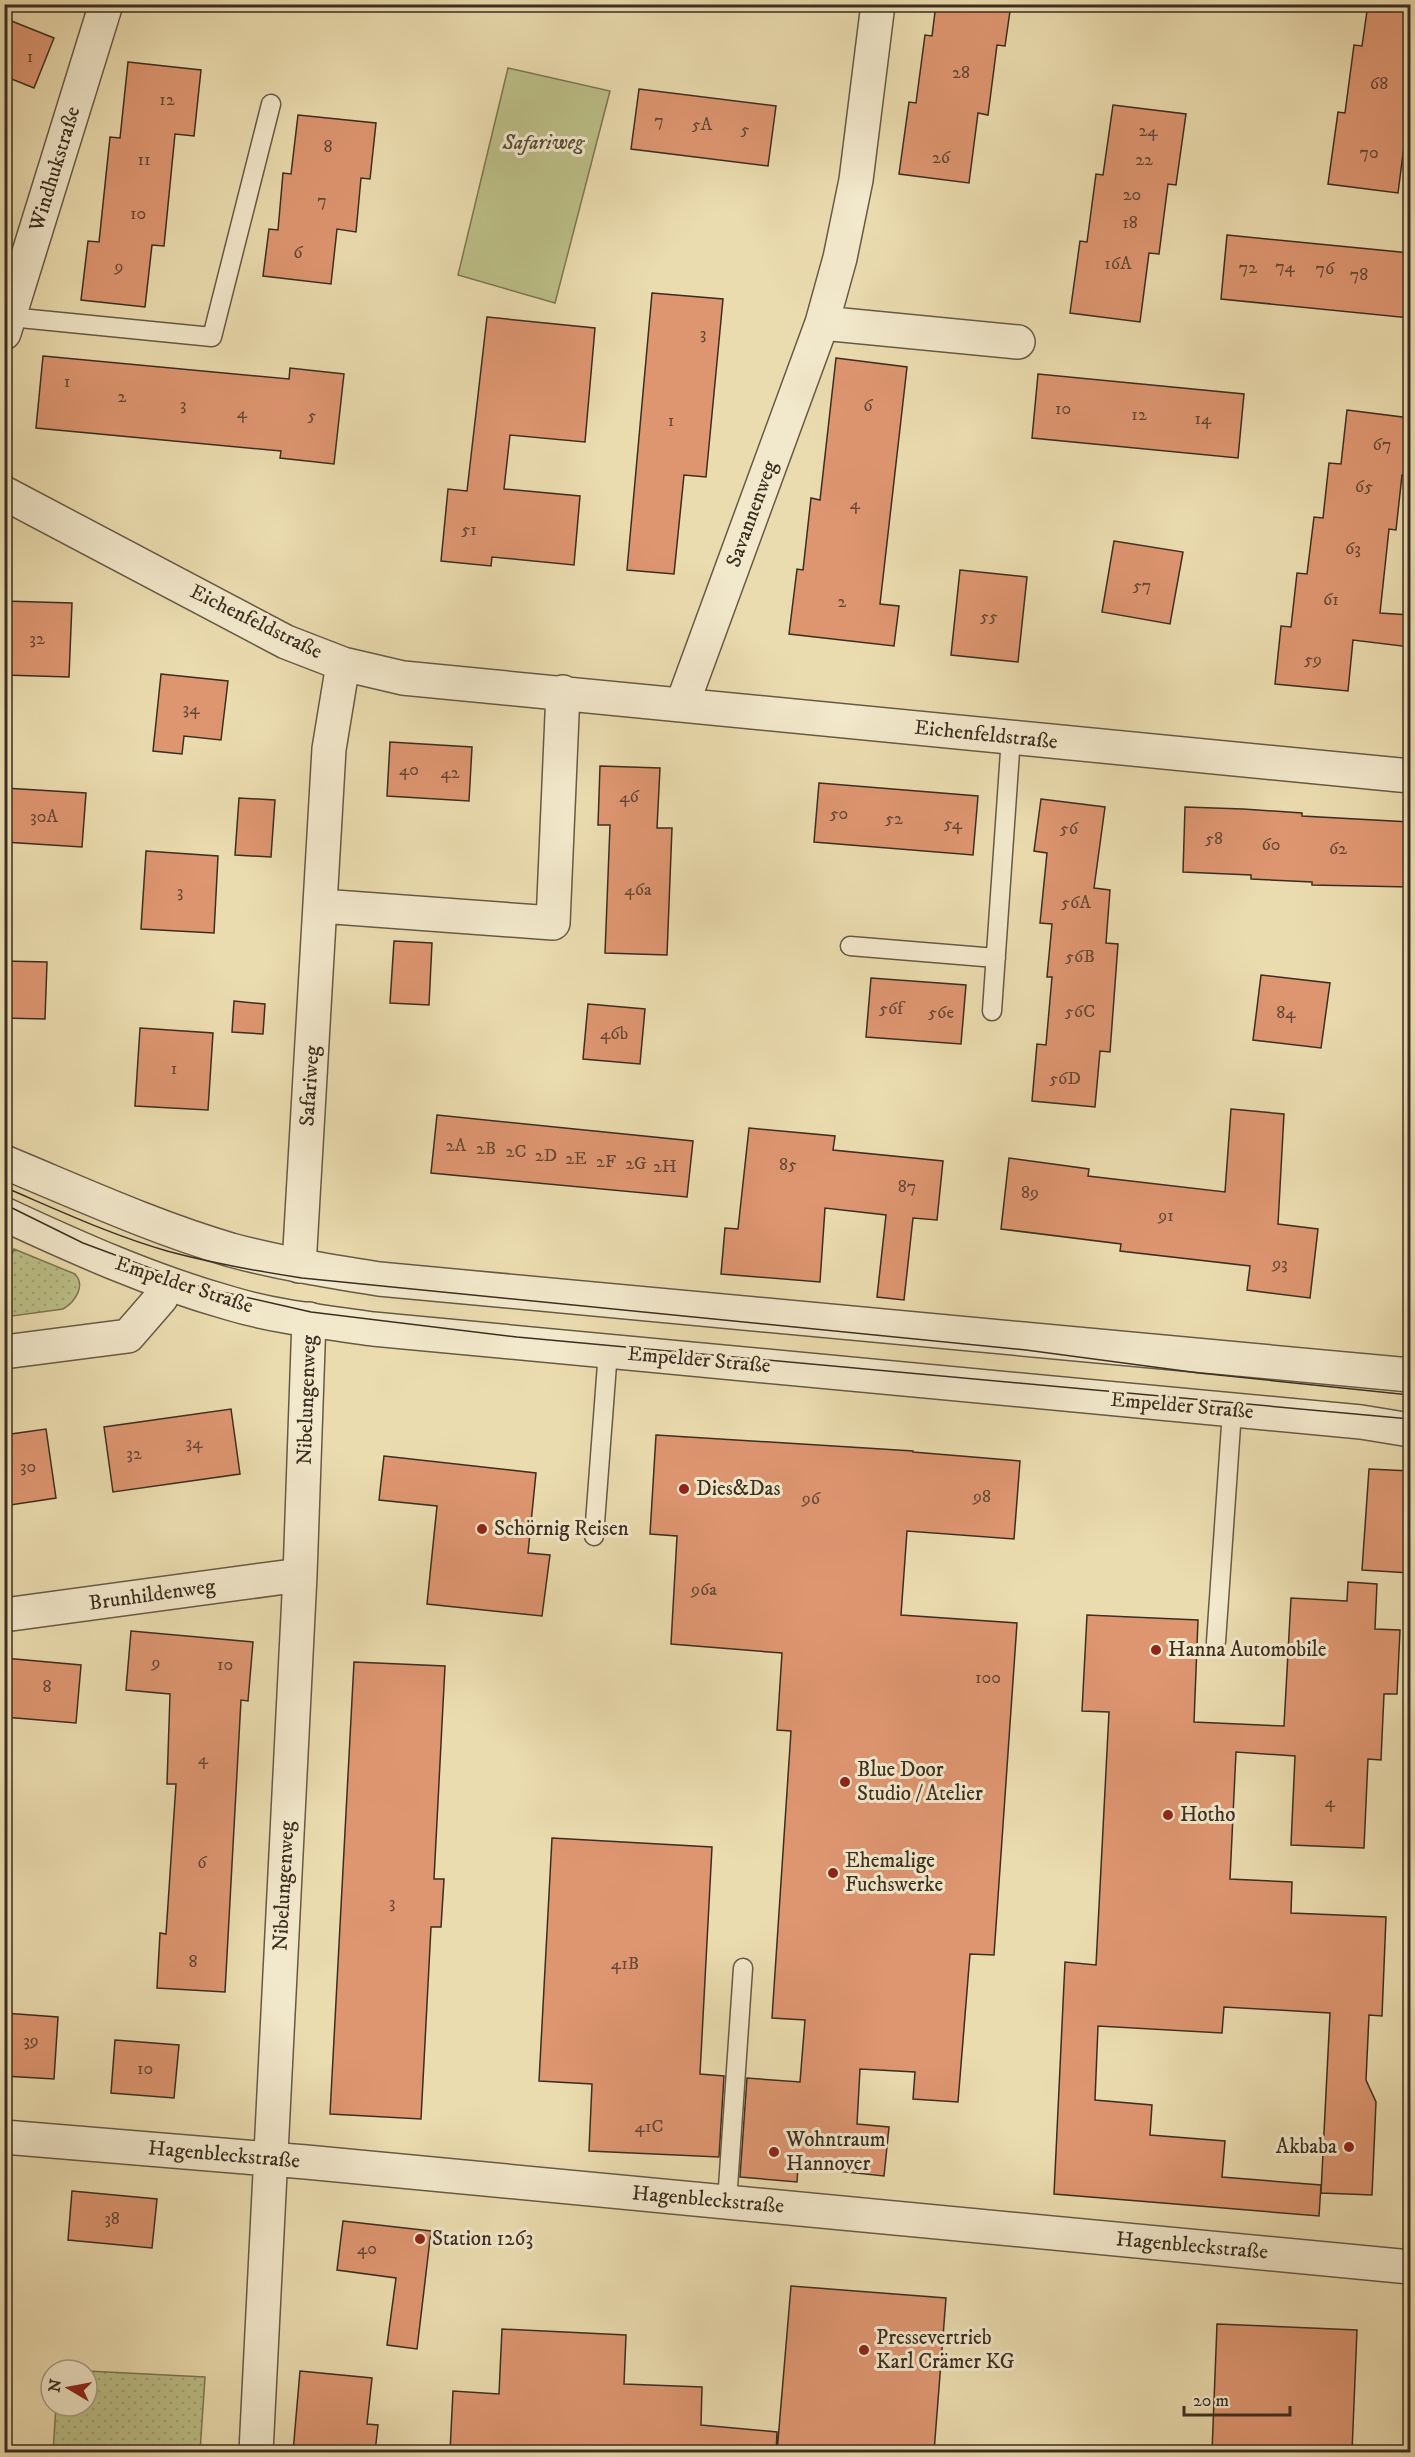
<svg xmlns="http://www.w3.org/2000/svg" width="1415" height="2457" viewBox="0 0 1415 2457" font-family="'IM FELL DW Pica',serif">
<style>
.grass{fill:url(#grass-dots);stroke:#7c7654;stroke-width:1.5}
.park{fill:#bcbf87;stroke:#7c7654;stroke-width:1.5}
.building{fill:#de9671;stroke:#3b2e22;stroke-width:1.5}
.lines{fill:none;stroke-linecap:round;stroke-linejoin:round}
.service-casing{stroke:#675a45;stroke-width:21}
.minor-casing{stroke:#675a45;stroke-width:36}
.tertiary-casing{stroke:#675a45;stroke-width:36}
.service{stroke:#f2e8cb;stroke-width:18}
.minor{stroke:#f2e8cb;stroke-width:33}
.tertiary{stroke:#f2e8cb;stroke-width:33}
.tram{stroke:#3b2e22;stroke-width:1.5}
.poi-dot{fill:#8f2418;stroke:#f2e8cb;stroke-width:2}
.labels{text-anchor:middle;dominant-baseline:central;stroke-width:6;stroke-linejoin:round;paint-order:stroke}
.number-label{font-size:18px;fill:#644836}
.park-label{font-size:21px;font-style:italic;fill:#554b36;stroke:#f2e8cb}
.street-label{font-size:21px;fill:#3b2e22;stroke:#f2e8cb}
.poi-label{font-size:21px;fill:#3b2e22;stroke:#f2e8cb;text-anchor:start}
</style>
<defs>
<pattern id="grass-dots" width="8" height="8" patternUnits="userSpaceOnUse" patternTransform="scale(1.5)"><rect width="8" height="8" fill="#bcbf87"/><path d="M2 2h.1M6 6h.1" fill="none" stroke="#a2a474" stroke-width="1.8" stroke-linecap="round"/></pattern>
</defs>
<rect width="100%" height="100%" fill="#ebdcaf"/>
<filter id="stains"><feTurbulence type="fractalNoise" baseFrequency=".00333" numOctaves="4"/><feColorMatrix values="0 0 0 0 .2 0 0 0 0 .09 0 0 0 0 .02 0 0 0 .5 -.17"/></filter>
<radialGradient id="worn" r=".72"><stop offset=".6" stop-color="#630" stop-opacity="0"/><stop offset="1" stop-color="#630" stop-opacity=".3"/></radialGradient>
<path class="grass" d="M14 1249 75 1274C86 1286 75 1302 63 1309L5 1317V1272Z
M87 2371 205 2377 200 2452H53L56 2406H87Z"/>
<path class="park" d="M508 68 610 91 555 303 458 275Z"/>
<path class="building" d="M936 4H1011L1005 46 997 45 988 115 978 113 969 183 899 174 909 102 916 103 925 35 932 36Z
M1368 4H1410V124L1407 123 1398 193 1328 184 1338 112 1345 113 1354 45 1362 46Z
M4 18 54 38 34 88 4 76Z
M128 62 201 70 194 136 175 134 164 246 152 245 145 307 81 300 88 241 99 242 110 137 120 138Z
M639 89 776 106 768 166 631 149Z
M1113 105 1186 114 1176 185 1168 184 1159 254 1149 253 1140 322 1070 313 1080 241 1087 242 1096 174 1103 175Z
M298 115 376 123 370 179 361 178 356 232 337 229 331 284 263 276 269 229 278 230 283 173 291 174Z
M1227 235 1410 253V318L1221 299Z
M652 293 723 299 706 477 684 475 674 574 627 570Z
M487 317 595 328 585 442 510 435 504 489 580 496 574 565 492 557 491 566 441 561 448 489 467 491Z
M43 356 289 379 290 368 344 374 334 464 280 458 281 451 36 428Z
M836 358 907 367 880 604 899 606 894 646 789 634 797 569 803 570 811 498 820 500Z
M1038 374 1244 394 1238 458 1032 438Z
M1347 410 1410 418V476L1402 475 1396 530 1389 529 1380 613 1410 615V647L1353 640 1348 691 1275 684 1281 626 1291 627 1297 573 1307 574 1314 517 1323 518 1329 463 1341 464Z
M1114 541 1183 552 1170 624 1102 612Z
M960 570 1027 577 1018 662 951 655Z
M4 601 72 603 69 677 4 675Z
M161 674 228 681 221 740 184 736 182 754 153 751Z
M390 742 472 747 469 801 387 796Z
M600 766 660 768 657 828H672L667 955 605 953 610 825H598Z
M819 783 978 796 973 855 814 842Z
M4 788 86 793 82 847 4 842Z
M239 798 275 800 271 857 235 855Z
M1041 799 1105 807 1094 888 1110 890 1106 943 1118 944 1110 1052 1100 1051 1095 1107 1032 1101 1037 1044 1046 1045 1052 977H1047L1052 924 1040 923 1047 853 1034 851Z
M1185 807 1243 809 1302 813V816L1410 822V887L1312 885V882L1251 879V875L1183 872Z
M146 851 218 856 214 933 141 929Z
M394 941 432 943 429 1005 390 1003Z
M4 961 47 962 45 1019 4 1018Z
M1261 975 1330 983 1321 1048 1253 1040Z
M871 978 966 985 961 1044 866 1037Z
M234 1001 265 1004 263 1034 232 1032Z
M588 1004 645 1009 640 1064 583 1059Z
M140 1028 213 1033 208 1110 135 1106Z
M1231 1109 1284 1114 1278 1224 1318 1229 1310 1298 1247 1290 1250 1266 1120 1251 1121 1244 1001 1229 1009 1158 1089 1169 1088 1176 1225 1192Z
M437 1115 693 1141 687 1197 431 1173Z
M749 1128 835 1136 833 1150 943 1161 937 1220 913 1218 904 1300 877 1297 886 1215 825 1208 820 1282 721 1274 725 1228 738 1229Z
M231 1409 240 1474 113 1492 104 1427Z
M46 1429 56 1498 4 1506V1435Z
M656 1435 913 1451V1452L1020 1461 1014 1539 907 1531 901 1615 1017 1623 994 1955 970 1954 958 2102 913 2099 915 2072 860 2069 857 2124 889 2127 884 2176 798 2167 797 2182 740 2177 747 2078 800 2082 805 2020 772 2018 791 1731 777 1730 782 1653 671 1644 677 1536 650 1534Z
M384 1456 536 1473 528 1553 550 1555 542 1616 427 1604 437 1506 379 1500Z
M1369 1469 1410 1471V1573L1362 1570Z
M1348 1582 1377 1584 1375 1629 1400 1630 1397 1694H1384L1381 1760 1368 1759 1364 1848 1291 1845 1295 1756 1236 1752 1230 1879 1292 1882 1291 1913 1386 1917 1382 2016 1369 2015 1366 2080 1376 2102 1372 2195 1321 2193 1330 2013 1224 2007 1222 2033 1098 2026 1095 2100 1152 2105 1150 2135 1225 2141 1222 2177 1321 2185 1319 2216 1054 2194 1065 1962 1096 1965 1109 1712 1082 1711 1087 1615 1198 1620 1194 1722 1284 1726 1291 1598 1347 1601Z
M131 1631 253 1642 248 1701 241 1700 225 1992 157 1988 160 1933 166 1934 176 1784H167L170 1694 126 1690Z
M4 1658 81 1665 76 1723 4 1717Z
M354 1662 445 1666 434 1879H444L441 1927H431L421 2119 330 2114Z
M552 1838 712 1847 700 2074 724 2076 719 2157 589 2151 592 2084 539 2081Z
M4 2013 58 2017 54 2079 4 2076Z
M115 2040 179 2045 174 2098 111 2093Z
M72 2191 157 2199 152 2248 68 2240Z
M343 2221 431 2231 417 2349 387 2345 396 2278 337 2270Z
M791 2286 946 2298 934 2452H777Z
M1217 2324 1357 2330 1352 2452H1212Z
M502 2329 626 2335 624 2384 702 2387 701 2425 777 2432 776 2452H450L453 2391 499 2394Z
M300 2371 372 2378 367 2424 378 2425 375 2452H293Z"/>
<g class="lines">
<g class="service-casing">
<path id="service" d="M10 317 212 337 271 104
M850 946 996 958
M992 1011 1011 737
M594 1536 608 1351
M1216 1642 1232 1411
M727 2202 743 1968"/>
</g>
<g class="minor-casing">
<path id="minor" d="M822 323 1018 342
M4 333 106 4
M4 493 286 642 343 664 403 678 1410 776
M682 705 822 323 840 258 856 180 878 4
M321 906 553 923 563 692
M299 1266 329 749 343 664
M4 1352 128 1336 161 1298 166 1283
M4 1615 300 1575
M4 2137 306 2162 1410 2267
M256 2452 300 1575 309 1319"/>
</g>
<g class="tertiary-casing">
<path id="tertiary" d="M4 1162C79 1193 153 1227 231 1250 279 1263 329 1271 379 1279L1410 1375
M4 1214C77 1248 151 1281 229 1303 275 1317 325 1322 373 1329L1361 1422 1410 1430"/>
</g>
<use href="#service" class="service"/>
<use href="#minor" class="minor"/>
<use href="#tertiary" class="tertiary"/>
<path class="tram" d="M4 1187C58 1210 111 1235 167 1251 211 1263 256 1271 302 1278L1026 1350 1199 1373 1410 1395
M4 1204 83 1243 201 1287 311 1312 517 1337 1410 1419"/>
</g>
<g class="poi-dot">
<circle cx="684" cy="1489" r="6"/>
<circle cx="482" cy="1529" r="6"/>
<circle cx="1156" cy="1650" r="6"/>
<circle cx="845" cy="1782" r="6"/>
<circle cx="1168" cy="1815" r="6"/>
<circle cx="833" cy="1873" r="6"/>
<circle cx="1349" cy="2147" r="6"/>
<circle cx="774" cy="2152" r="6"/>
<circle cx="420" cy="2239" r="6"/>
<circle cx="864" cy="2350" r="6"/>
</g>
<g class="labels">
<g class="number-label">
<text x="30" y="57">1</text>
<text x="961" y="73">28</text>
<text x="1379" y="84">68</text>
<text x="167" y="100">12</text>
<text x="659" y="121">7</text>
<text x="702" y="125">5A</text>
<text x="745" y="130">5</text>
<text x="1148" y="131">24</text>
<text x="328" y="147">8</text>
<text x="1369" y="153">70</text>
<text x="941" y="158">26</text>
<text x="144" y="160">11</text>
<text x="1144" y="160">22</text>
<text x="1132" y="195">20</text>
<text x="322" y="201">7</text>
<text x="138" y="214">10</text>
<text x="1130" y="223">18</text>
<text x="298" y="253">6</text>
<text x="1118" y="264">16A</text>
<text x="119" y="267">9</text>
<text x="1285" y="267">74</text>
<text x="1248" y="268">72</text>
<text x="1325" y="269">76</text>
<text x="1359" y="275">78</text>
<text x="703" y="334">3</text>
<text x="67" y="382">1</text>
<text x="122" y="397">2</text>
<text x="183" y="405">3</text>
<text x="868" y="406">6</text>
<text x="1063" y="409">10</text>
<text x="242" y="413">4</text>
<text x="1139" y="415">12</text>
<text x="312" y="416">5</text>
<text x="1203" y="419">14</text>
<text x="671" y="421">1</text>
<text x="1382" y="445">67</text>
<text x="1364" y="487">65</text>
<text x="855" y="504">4</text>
<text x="469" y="530">51</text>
<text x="1353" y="549">63</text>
<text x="1142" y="586">57</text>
<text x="1331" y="600">61</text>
<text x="842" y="602">2</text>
<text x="989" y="617">55</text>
<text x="37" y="639">32</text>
<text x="1313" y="660">59</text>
<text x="191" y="709">34</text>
<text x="409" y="770">40</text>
<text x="450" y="773">42</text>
<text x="629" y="797">46</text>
<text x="839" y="814">50</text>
<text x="44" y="817">30A</text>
<text x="894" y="819">52</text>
<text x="953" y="824">54</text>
<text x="1069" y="829">56</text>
<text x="1214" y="839">58</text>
<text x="1271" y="845">60</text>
<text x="1338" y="849">62</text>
<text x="638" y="890">46a</text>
<text x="180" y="892">3</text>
<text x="1076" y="903">56A</text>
<text x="1080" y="957">56B</text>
<text x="891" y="1009">56f</text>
<text x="1080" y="1012">56C</text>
<text x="941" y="1013">56e</text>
<text x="1286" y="1013">84</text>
<text x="614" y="1034">46b</text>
<text x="174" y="1069">1</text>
<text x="1065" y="1079">56D</text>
<text x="456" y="1146">2A</text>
<text x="486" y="1149">2B</text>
<text x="516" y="1152">2C</text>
<text x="546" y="1156">2D</text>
<text x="576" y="1159">2E</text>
<text x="606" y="1162">2F</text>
<text x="636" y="1164">2G</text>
<text x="788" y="1165">85</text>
<text x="665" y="1167">2H</text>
<text x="907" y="1187">87</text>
<text x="1030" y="1193">89</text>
<text x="1166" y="1216">91</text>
<text x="1280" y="1264">93</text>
<text x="194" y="1443">34</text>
<text x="134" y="1454">32</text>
<text x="28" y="1467">30</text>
<text x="982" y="1497">98</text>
<text x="811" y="1499">96</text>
<text x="704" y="1590">96a</text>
<text x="156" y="1663">9</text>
<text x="225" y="1665">10</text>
<text x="988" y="1678">100</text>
<text x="47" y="1687">8</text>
<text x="203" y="1759">4</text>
<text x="1330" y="1802">4</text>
<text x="202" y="1863">6</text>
<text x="392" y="1903">3</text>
<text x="193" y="1962">8</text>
<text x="625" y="1964">41B</text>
<text x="31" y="2041">39</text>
<text x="145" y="2069">10</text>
<text x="649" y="2127">41C</text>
<text x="112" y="2219">38</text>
<text x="367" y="2249">40</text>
</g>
<g class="park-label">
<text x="543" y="143">Safariweg</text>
</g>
<g class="street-label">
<text transform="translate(55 169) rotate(-73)">Windhukstraße</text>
<text transform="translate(752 514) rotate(-70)">Savannenweg</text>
<text transform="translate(256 622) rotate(26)">Eichenfeldstraße</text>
<text transform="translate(986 735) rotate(6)">Eichenfeldstraße</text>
<text transform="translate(310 1086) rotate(-86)">Safariweg</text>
<text transform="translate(184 1285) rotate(18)">Empelder Straße</text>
<text transform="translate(699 1360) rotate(5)">Empelder Straße</text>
<text transform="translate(307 1400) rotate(-88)">Nibelungenweg</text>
<text transform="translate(1182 1406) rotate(5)">Empelder Straße</text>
<text transform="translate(152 1595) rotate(-8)">Brunhildenweg</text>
<text transform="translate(284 1886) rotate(-87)">Nibelungenweg</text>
<text transform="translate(224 2155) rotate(5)">Hagenbleckstraße</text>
<text transform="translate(708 2200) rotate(5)">Hagenbleckstraße</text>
<text transform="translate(1192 2246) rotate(5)">Hagenbleckstraße</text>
</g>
<g class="poi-label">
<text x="696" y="1489">Dies&amp;Das</text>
<text x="494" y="1529">Schörnig Reisen</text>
<text x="1168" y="1650">Hanna Automobile</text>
<text x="857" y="1770">Blue Door<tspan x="857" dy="24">Studio / Atelier</tspan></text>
<text x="1180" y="1815">Hotho</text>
<text x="845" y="1861">Ehemalige<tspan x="845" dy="24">Fuchswerke</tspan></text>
<text x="786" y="2140">Wohntraum<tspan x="786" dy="24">Hannover</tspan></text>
<text x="1337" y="2147" text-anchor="end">Akbaba</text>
<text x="432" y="2239">Station 1263</text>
<text x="876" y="2338">Pressevertrieb<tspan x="876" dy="24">Karl Crämer KG</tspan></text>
</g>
</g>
<rect width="1415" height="2457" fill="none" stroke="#ebdcaf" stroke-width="24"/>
<rect x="6" y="6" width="1403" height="2445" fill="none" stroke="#3b2e22" stroke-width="3"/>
<rect x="12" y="12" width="1391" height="2433" fill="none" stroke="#3b2e22" stroke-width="1.5"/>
<g transform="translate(69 2388) rotate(280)"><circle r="28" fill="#f2e8cb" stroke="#a99e87" stroke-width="1.5"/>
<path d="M0-4.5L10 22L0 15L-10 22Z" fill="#8f2418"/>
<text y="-9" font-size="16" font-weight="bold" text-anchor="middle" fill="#3b2e22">N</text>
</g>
<path d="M1184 2406v9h106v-9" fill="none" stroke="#3b2e22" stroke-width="3"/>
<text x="1193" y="2406" font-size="18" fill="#3b2e22" stroke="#f2e8cb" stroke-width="4.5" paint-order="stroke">20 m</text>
<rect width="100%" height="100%" filter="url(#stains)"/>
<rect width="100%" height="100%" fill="url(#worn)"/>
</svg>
